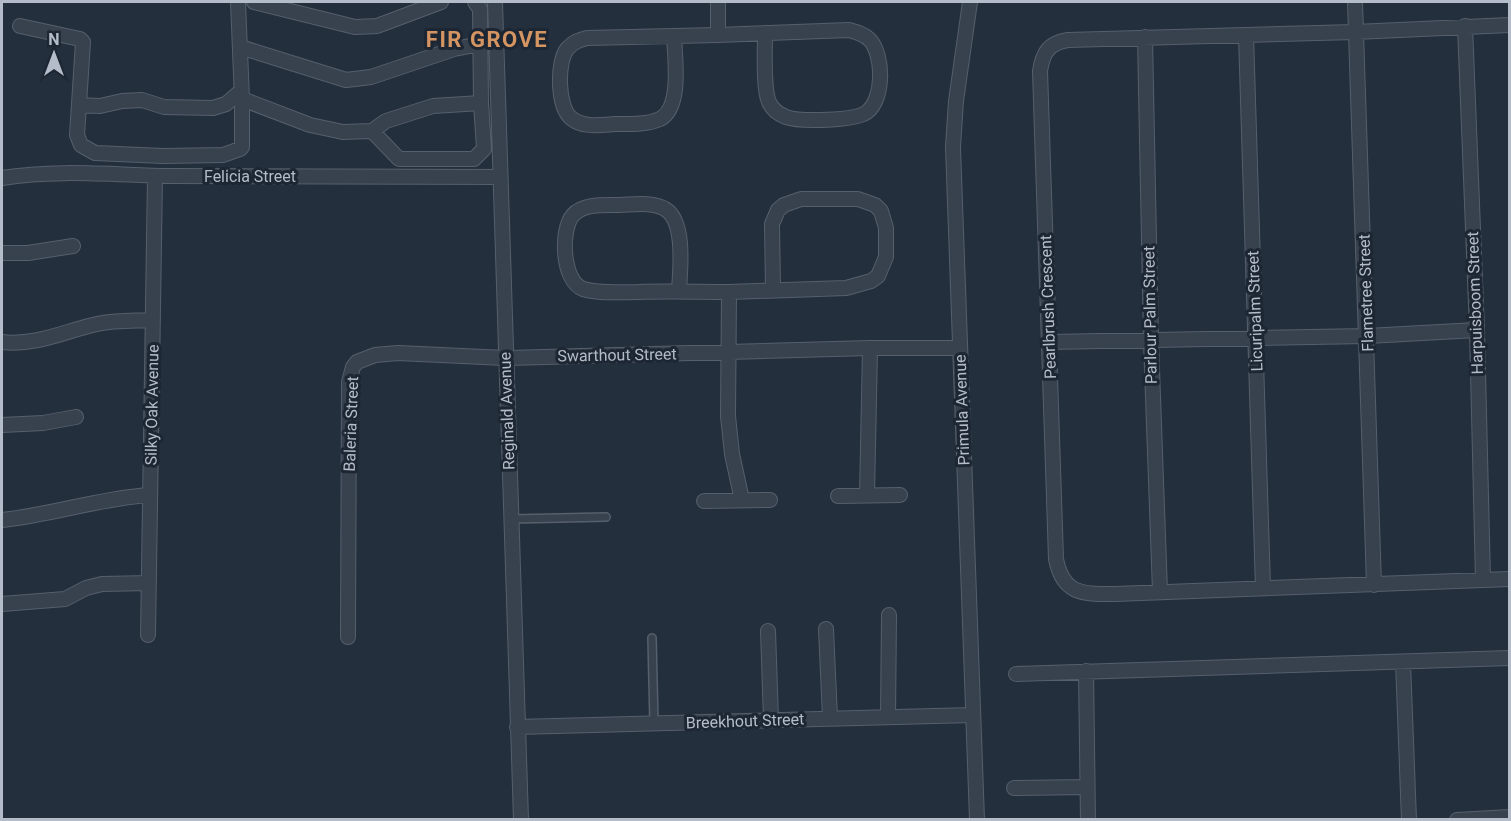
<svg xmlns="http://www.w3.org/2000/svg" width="1511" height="821" viewBox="0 0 1511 821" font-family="Roboto,sans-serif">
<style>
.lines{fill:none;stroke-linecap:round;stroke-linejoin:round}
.service-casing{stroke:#565f6c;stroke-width:10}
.minor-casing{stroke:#565f6c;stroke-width:16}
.service{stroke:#38414e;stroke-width:7}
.minor{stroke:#38414e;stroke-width:14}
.labels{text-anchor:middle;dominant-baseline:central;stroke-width:6;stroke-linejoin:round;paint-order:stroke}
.street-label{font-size:16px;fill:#b4bcc9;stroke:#1d2633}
.district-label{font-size:22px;font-weight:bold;letter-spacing:1.5px;fill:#d59563;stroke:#1d2633}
</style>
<rect width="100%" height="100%" fill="#242f3e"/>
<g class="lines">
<g class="service-casing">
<path id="service" d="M512 519 606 517
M652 638 654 723"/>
</g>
<g class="minor-casing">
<path id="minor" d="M238 2 242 99 310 125 343 132 372 131 386 121 433 106 481 103 484 149 474 159H399L372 131
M254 2 355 27 377 26 441 2
M475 2 480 9 481 103
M495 2 521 820
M718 2V35L849 30C857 32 864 34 870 40 884 56 884 99 867 112 855 121 800 122 786 117 778 114 772 109 769 102 763 89 765 50 765 34
M970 2 956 101 953 147 977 820
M1355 2 1374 585
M1510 25 1355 32 1068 40C1049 43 1043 52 1040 71L1056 559C1063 595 1083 594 1115 594L1510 579
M20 26 80 39 83 42 77 135 81 145 95 153 163 156 223 155 240 149 242 147V99
M1465 26 1477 330 1483 580
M1246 35 1263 588
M674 37C675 58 682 108 660 119 646 125 629 124 615 124 600 125 583 128 571 118 557 106 557 62 567 49 573 42 579 40 587 38L718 35
M1145 37 1151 341 1160 592
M240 47 346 80 371 77 454 49 480 44
M79 105 100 106 122 101 142 100 164 107 213 108 226 104 241 91
M2 178C57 169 114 175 170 176 280 176 390 176 500 177
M2 253H28L73 246
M679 291C680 271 686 221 665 209 652 201 631 205 616 205 602 205 583 204 573 215 560 230 562 281 583 289 600 294 621 292 638 292 668 291 699 292 729 292
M2 342C36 346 65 331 97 324 115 320 134 321 153 320
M1049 342 1367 336 1477 330
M2 425 43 423 76 417
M867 495 870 348
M838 496 900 495
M742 500 732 454 728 416 729 292 846 288 871 281 878 276 886 257V228L881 211 875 205 858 199H801L784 205 778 210 772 224 773 289
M704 501 770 500
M2 520C52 515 100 498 150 495
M2 604 65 599 86 588 102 584 149 583
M826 629 830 718
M768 631 771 720
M148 635 155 176
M348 637 349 382 353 367 357 362 375 355 398 353 505 358 870 348H959
M1403 662 1409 820
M1086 671 1088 820
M1016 674 1510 658
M888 717 889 615
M517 727 973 715
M1014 788 1087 787
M1457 820 1510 817"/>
</g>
<use href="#service" class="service"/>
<use href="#minor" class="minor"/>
</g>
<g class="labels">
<g class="street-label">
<text x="250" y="176">Felicia Street</text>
<text transform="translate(1366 293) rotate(-92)">Flametree Street</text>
<text transform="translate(1475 303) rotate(-92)">Harpuisboom Street</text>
<text transform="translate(1048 307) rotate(-92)">Pearlbrush Crescent</text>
<text transform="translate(1255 311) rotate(-92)">Licuripalm Street</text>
<text transform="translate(1150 315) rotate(-91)">Parlour Palm Street</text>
<text transform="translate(617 355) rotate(-1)">Swarthout Street</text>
<text transform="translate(152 405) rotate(-89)">Silky Oak Avenue</text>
<text transform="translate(962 410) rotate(-92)">Primula Avenue</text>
<text transform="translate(507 411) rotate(-92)">Reginald Avenue</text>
<text transform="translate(351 424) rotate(-88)">Baleria Street</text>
<text transform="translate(745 721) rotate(-2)">Breekhout Street</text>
</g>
<g class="district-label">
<text x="487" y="39">FIR GROVE</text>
</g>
</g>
<rect width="1511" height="821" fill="none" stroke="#b4bcc9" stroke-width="6"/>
<g transform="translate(54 54)" stroke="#1d2633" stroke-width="4.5" paint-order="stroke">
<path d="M0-4.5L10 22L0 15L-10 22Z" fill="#b4bcc9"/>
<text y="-9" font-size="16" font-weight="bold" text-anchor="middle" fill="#b4bcc9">N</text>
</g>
</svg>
